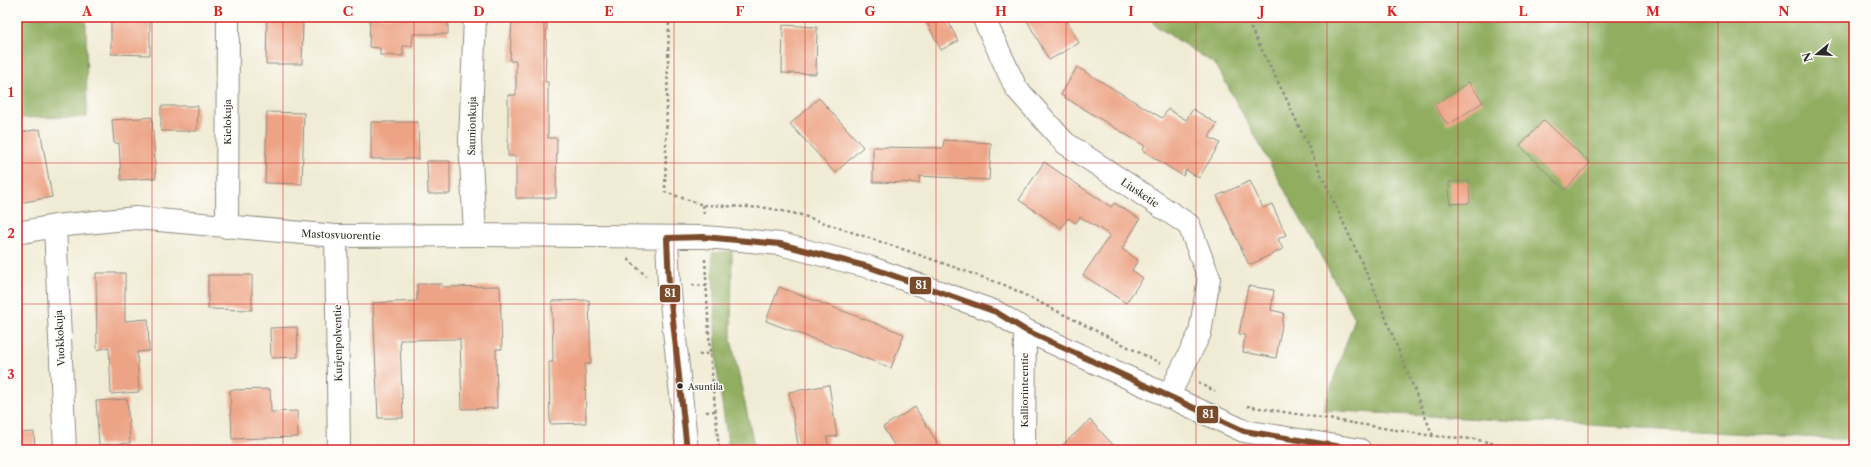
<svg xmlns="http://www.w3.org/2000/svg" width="1871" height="467" viewBox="0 0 1871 467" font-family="'Libre Caslon Text',serif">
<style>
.forest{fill:#90ad60;stroke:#5e6c46}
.building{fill:#eda486}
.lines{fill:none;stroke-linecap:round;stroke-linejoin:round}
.minor-casing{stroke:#8e8b80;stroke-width:24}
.path{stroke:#8e8b80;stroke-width:2.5;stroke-dasharray:3 3;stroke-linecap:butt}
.minor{stroke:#fff;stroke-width:22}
.bus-1-casing{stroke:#fdfcf7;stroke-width:9}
.bus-1{stroke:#7a4b2a;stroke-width:6}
.grid{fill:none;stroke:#d62828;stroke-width:1;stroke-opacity:0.55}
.bus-dot{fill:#2b2b2b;stroke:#fdfcf7;stroke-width:1.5}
.labels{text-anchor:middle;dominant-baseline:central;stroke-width:3;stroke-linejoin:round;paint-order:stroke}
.bus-label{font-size:9px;fill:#2b2b2b;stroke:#fdfcf7;text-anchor:start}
.street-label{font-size:10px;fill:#2b2b2b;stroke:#fdfcf7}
.line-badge{stroke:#fdfcf7;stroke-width:1.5}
.badge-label{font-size:11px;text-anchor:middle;font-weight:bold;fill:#fff}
.neatline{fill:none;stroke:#d62828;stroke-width:1.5}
.grid-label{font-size:13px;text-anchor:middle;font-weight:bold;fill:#d62828}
</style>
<rect width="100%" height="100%" fill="#fdfcf7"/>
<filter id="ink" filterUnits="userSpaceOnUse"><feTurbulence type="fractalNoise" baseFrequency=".025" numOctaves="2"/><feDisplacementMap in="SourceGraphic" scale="8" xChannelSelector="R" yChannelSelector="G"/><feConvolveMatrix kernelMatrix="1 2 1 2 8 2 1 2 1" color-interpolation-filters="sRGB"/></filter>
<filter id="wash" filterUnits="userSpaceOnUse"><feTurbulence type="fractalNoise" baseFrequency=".012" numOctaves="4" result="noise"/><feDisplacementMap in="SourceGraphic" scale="16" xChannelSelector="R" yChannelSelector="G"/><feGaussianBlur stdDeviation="0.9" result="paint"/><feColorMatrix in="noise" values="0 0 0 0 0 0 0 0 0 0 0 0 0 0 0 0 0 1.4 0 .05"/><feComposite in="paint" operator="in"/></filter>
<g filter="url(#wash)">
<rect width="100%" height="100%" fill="#f0ebd4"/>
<path class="forest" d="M17 17H86L87 117 17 118Z
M1151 17H1854V440L1323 410 1355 318 1216 65 1156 26Z
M732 251 731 339 755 450H729L717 370 712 253Z"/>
<g id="blocks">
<path class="building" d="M111 17H150V55L111 54Z
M267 17H303L302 64H266Z
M370 17H448V34H413L412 46H403V56L380 55V48L369 47Z
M512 17H547L545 82H548V138H557L556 198H516V156H508V95H516V61H510Z
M924 17H946L958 41 941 50Z
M1025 17H1065L1079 43 1049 60Z
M783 25 817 27 816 74 782 73Z
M1077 67 1162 118 1168 109 1186 120 1193 109 1217 124 1209 137 1220 143 1199 178 1186 170 1183 176 1142 150 1145 146 1061 95Z
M1469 82 1483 102 1448 125 1434 105Z
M819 98 863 147 835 173 790 124Z
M161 106H198L197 131H161Z
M267 112 304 113 302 184 265 183Z
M152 117 156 178 121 180 119 143H114L112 120Z
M1544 120 1590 163 1565 190 1520 146Z
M371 122H418L419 159H371Z
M40 129 52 197 19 203 17 190V133Z
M944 140 991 143 989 180 920 176 919 183 873 182V147L943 148Z
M427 161H450V194H428Z
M1044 162 1111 207 1114 203 1140 219 1122 249 1138 260 1132 270 1143 278 1126 303 1083 275 1110 235 1080 217 1076 223 1068 218 1061 228 1019 200Z
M1250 181 1263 208 1272 204 1286 235 1278 239 1283 249 1249 265 1217 196Z
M1469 181 1470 203 1450 204 1449 182Z
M96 273H125V321L148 319 149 351 137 352 139 392 111 394 109 347 97 350Z
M208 275H252V310L208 309Z
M417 284H442V287L500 286 502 349H496L497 408 462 409 460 339 400 340 403 418H378L373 303 417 301Z
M1248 286 1274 290 1271 310 1284 313 1276 358 1243 352 1245 335 1239 334Z
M779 287 904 334 891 368 766 321Z
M589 300 591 364H585L586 423 550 424 549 362H553L552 301Z
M297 327 298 357 271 358 270 328Z
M829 385 837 436 827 437 829 450H799L789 392Z
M270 389 271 412 297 411 298 437 232 439 230 390Z
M127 399 130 443 99 445 96 401Z
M915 407 942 450H897L883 427Z
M1090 420 1118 450H1057Z
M34 432 35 450H17V433Z"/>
</g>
</g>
<g filter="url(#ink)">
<use href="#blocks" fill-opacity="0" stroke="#8e8b80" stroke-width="1"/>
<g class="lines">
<g class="minor-casing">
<path id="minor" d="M475 17 470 141 475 235
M983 17 1016 88 1065 143 1189 225 1209 278 1200 333 1168 397
M55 226 65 450
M227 227 228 17
M17 233 55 226 136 218 336 236 475 235 704 237 741 240 780 244 869 267 996 312 1025 330 1244 431 1360 450
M336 236 339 450
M667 238 669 284 687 450
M1024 450 1025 330"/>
</g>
<path class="path" d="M669 17 665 192 703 205 768 208 801 215 911 252 1007 286 1160 363
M1245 17 1284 94 1374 289 1433 436
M703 205 704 216
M628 259 646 276
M705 259 710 353 719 450
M692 285 707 286
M699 355 710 353
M1198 383 1215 391
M1247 406 1433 436 1474 439 1522 450
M706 412 715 411"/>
<use href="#minor" class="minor"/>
<g class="bus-1-casing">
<path id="bus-1" d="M687 450 669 284 667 238 704 237 780 244 869 267 996 312 1025 330 1244 431 1360 450"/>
</g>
<use href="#bus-1" class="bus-1"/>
</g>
</g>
<path class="grid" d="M152 17V450M283 17V450M414 17V450M544 17V450M674 17V450M805 17V450M936 17V450M1066 17V450M1196 17V450M1327 17V450M1458 17V450M1588 17V450M1718 17V450M17 163H1854M17 304H1854"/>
<circle class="bus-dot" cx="680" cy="386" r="3.5"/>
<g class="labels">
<g class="bus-label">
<text x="688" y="386">Asuntila</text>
</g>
<g class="street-label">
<text transform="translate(227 122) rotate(-90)">Kielokuja</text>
<text transform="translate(472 126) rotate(-89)">Saunionkuja</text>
<text transform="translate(1140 193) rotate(34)">Liusketie</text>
<text transform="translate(341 235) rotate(2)">Mastosvuorentie</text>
<text transform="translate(60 338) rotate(-93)">Vuokkokuja</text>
<text transform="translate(338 343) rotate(-91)">Kurjenpolventie</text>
<text transform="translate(1024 390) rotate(-90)">Kalliorinteentie</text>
</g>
</g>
<g class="line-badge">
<rect x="909" y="276" width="23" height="19" rx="4" fill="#7a4b2a"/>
<rect x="659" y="284" width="22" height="19" rx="4" fill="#7a4b2a"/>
<rect x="1196" y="405" width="23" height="19" rx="4" fill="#7a4b2a"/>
</g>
<g class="badge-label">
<text x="921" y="289">81</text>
<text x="670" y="297">81</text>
<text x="1208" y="418">81</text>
</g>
<rect width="1871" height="467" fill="none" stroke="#fdfcf7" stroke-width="44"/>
<g transform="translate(1817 54) rotate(252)" stroke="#fdfcf7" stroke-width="3" paint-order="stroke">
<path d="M0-3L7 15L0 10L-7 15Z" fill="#2b2b2b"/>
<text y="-6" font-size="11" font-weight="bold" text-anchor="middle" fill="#2b2b2b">N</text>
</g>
<rect x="22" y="22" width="1827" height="423" class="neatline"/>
<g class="grid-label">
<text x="87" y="16">A</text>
<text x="218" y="16">B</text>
<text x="348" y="16">C</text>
<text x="479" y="16">D</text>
<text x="609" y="16">E</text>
<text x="740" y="16">F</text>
<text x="870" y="16">G</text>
<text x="1001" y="16">H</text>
<text x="1131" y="16">I</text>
<text x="1262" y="16">J</text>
<text x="1392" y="16">K</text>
<text x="1523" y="16">L</text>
<text x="1653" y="16">M</text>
<text x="1784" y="16">N</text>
<text x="11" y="97">1</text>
<text x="11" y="238">2</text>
<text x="11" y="379">3</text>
</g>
</svg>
